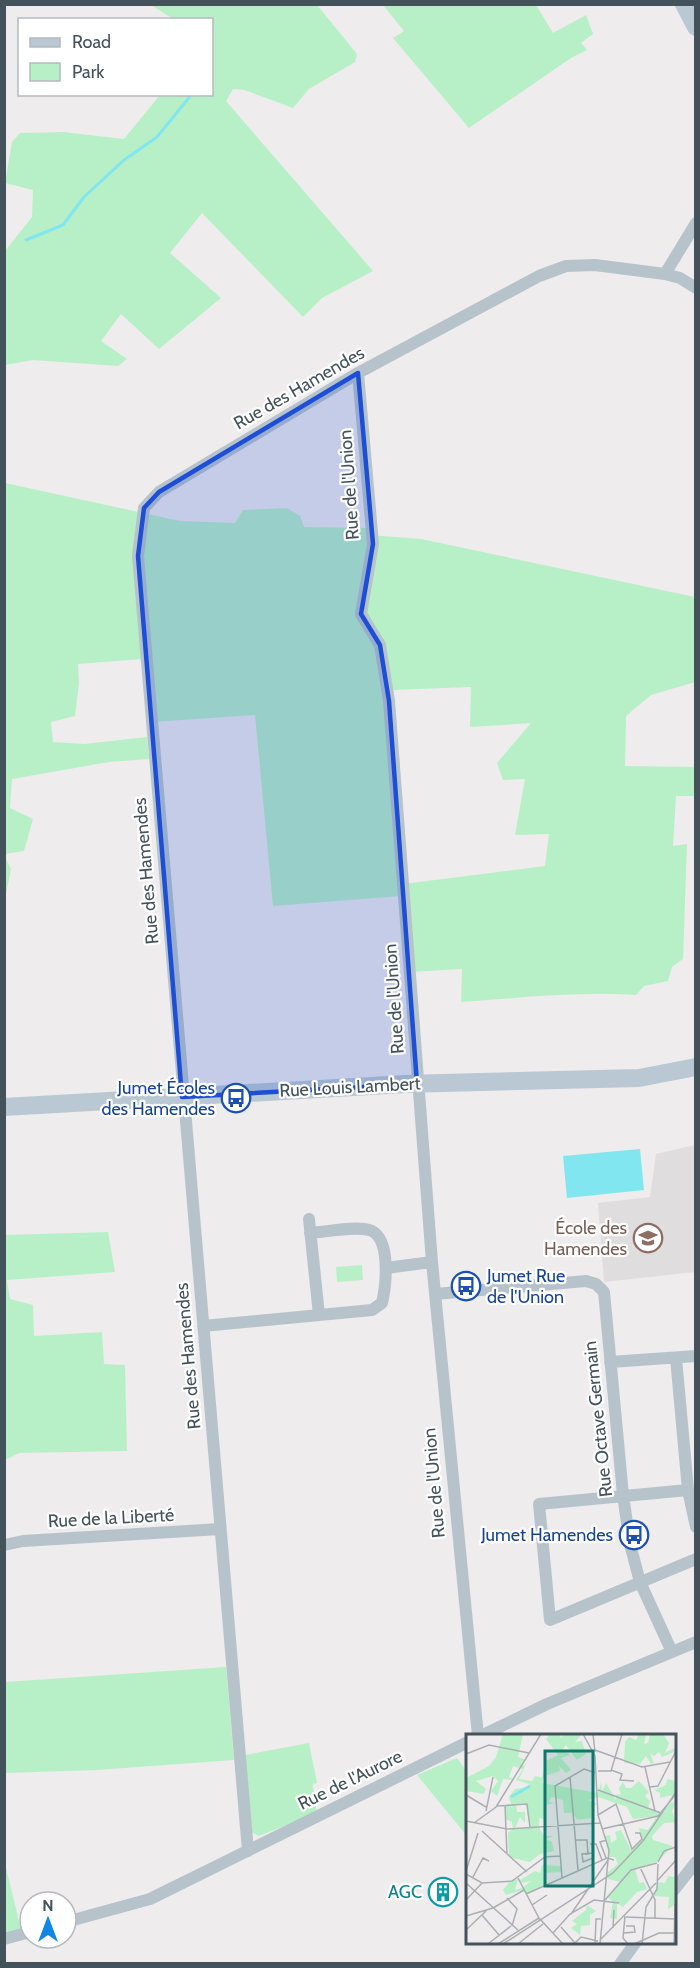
<svg xmlns="http://www.w3.org/2000/svg" width="700" height="1968" viewBox="0 0 700 1968" font-family="Cabin,sans-serif">
<style>
.education{fill:#e0dddf}
.green{fill:#b7f0c6}
.water{fill:#82e6f0}
.lines{fill:none;stroke-linecap:round;stroke-linejoin:round}
.stream{stroke:#82e6f0;stroke-width:3}
.street{stroke:#b7c3cb;stroke-width:12}
.secondary{stroke:#b9c8d2;stroke-width:18}
.marked{fill:#1d4ed8;fill-opacity:0.2;stroke:#1d4ed8;stroke-width:4.5;stroke-linejoin:round}
.labels{text-anchor:middle;dominant-baseline:central;stroke-width:4.5;stroke-linejoin:round;paint-order:stroke}
.street-label{font-size:18px;fill:#44535b;stroke:#fff}
.transit-label{font-size:18px;fill:#164399;stroke:#fff;text-anchor:end}
.education-label{font-size:18px;fill:#785e54;stroke:#fff;text-anchor:end}
.culture-label{font-size:18px;fill:#0d838f;stroke:#fff;text-anchor:end}
.inset-river{fill:none;stroke:#82e6f0;stroke-width:3}
.inset-road{fill:none;stroke:#abafb3;stroke-width:1.5}
.view{fill:#0f766e;fill-opacity:0.15;stroke:#0f766e;stroke-width:3}
.inset-edge{fill:none;stroke:#44535b;stroke-width:3}
</style>
<rect width="100%" height="100%" fill="#efeced"/>
<path class="education" d="M695 1145V1272L604 1282 598 1203 650 1197 656 1154Z"/>
<path class="green" d="M151 5H317L357 54 355 62 309 89 293 108 245 90 233 89 226 101 373 271 322 298 303 317 202 213 170 253 221 298 159 349 121 314 101 341 127 359 118 366 33 360 5 365V251L32 217 33 190 5 183 12 142 20 133 63 132 124 139 160 95 212 94V20L173 19Z
M383 5H536L553 33 586 15 593 34 581 43 587 50 571 58 469 128 393 38 404 31Z
M5 483 180 521 235 523 243 510 287 508 300 516 304 527 368 528 369 535 421 539 695 597V682L651 695 626 716 625 766 696 767 695 796H676L673 846 687 844 683 959 672 967 668 981 644 986 636 995C578 991 519 998 461 1002L462 969 410 972 403 884 545 866 549 834 515 835 525 779 503 780 497 763 531 723 470 727 471 687 393 690 401 896 273 906 255 715 152 722 142 659 78 664 79 683 75 716 51 722 53 742 84 744 147 737 149 759 109 762 12 779 10 808 33 819 24 851 5 854Z
M5 857 11 869 5 899Z
M108 1232 115 1272 7 1280 10 1299 33 1305 34 1336 102 1332 104 1364 125 1365 127 1451 19 1453 5 1460V1235Z
M362 1265 363 1280 337 1282 336 1267Z
M226 1667 234 1760 97 1770 5 1773V1682Z
M309 1743 317 1783 313 1784C313 1795 317 1803 316 1813L259 1836 251 1832 245 1755Z
M457 1758 467 1772V1836L417 1775Z
M4 1859 22 1934 4 1939Z"/>
<path class="water" d="M640 1149 644 1190 567 1198 563 1156Z"/>
<g class="lines">
<path class="stream" d="M26 240 63 225 84 197 124 160 157 137 192 94"/>
<path class="street" d="M665 274 696 223
M358 373 373 544 361 614 380 645 389 701 432 1262 478 1736
M309 1219 319 1315
M386 1268 432 1262
M435 1294 586 1281 596 1284 604 1292 623 1495 630 1544 640 1582 672 1652
M203 1326 372 1310 382 1303C386 1286 391 1241 372 1231 359 1225 325 1232 310 1233
M676 1358 688 1490 696 1527
M610 1362 696 1356
M688 1490 539 1504 550 1620 696 1559
M4 1545 23 1541 220 1529
M481 1736 547 1704 696 1642
M248 1851 138 556 144 508 159 492 358 373 539 276 566 266 595 265 665 274 680 278 696 288
M674 1890 696 1862
M66 1922 150 1899 468 1742
M4 1939 30 1932
M620 1964 636 1942"/>
<path class="secondary" d="M684 4 696 27
M4 1107 405 1084 639 1078 696 1067"/>
</g>
<path class="marked" d="M358 373 373 544 361 614 380 645 389 701 417 1084 182 1097 138 556 144 508 159 492Z"/>
<defs>
<g id="bus-ring" transform="scale(1.5)"><circle r="9.5" fill="#fff" stroke="#1a4fb4" stroke-width="1.5"/><path d="M-5-6H5V4H4V6H2V4H-2V6H-4V4H-5ZM-3.5-4V0h7V-4ZM-3.5 1.2v1.5H-2V1.2ZM2 1.2v1.5H3.5V1.2Z" fill="#1a4fb4"/></g>
<g id="school-ring" transform="scale(1.5)"><circle r="9.5" fill="#fff" stroke="#8d6e63" stroke-width="1.5"/><path d="M0-5L7-2L0 1L-7-2ZM-4 1L0 2.5L4 1V4Q0 6-4 4Z" fill="#8d6e63"/></g>
<g id="building-ring" transform="scale(1.5)"><circle r="9.5" fill="#fff" stroke="#0f9aa8" stroke-width="1.5"/><path d="M-4-6H4V6H1V3H-1V6H-4ZM-2.5-4.3h1.7v1.8h-1.7ZM.8-4.3h1.7v1.8H.8ZM-2.5-1h1.7V.8h-1.7ZM.8-1h1.7V.8H.8Z" fill="#0f9aa8"/></g>
</defs>
<g fill-rule="evenodd">
<use href="#bus-ring" x="236" y="1098"/>
<use href="#school-ring" x="648" y="1238"/>
<use href="#bus-ring" x="466" y="1286"/>
<use href="#bus-ring" x="634" y="1535"/>
<use href="#building-ring" x="443" y="1892"/>
</g>
<g class="labels">
<g class="street-label">
<text transform="translate(299 388) rotate(-30)">Rue des Hamendes</text>
<text transform="translate(349 485) rotate(-94)">Rue de l'Union</text>
<text transform="translate(146 871) rotate(-95)">Rue des Hamendes</text>
<text transform="translate(394 999) rotate(-94)">Rue de l'Union</text>
<text transform="translate(350 1087) rotate(-3)">Rue Louis Lambert</text>
<text transform="translate(188 1356) rotate(-95)">Rue des Hamendes</text>
<text transform="translate(598 1419) rotate(-96)">Rue Octave Germain</text>
<text transform="translate(434 1483) rotate(-95)">Rue de l'Union</text>
<text transform="translate(111 1518) rotate(-3)">Rue de la Liberté</text>
<text transform="translate(350 1780) rotate(-26)">Rue de l'Aurore</text>
</g>
<g class="transit-label">
<text x="215" y="1088">Jumet Écoles<tspan x="215" dy="21">des Hamendes</tspan></text>
<text x="487" y="1276" text-anchor="start">Jumet Rue<tspan x="487" dy="21">de l'Union</tspan></text>
<text x="613" y="1535">Jumet Hamendes</text>
</g>
<g class="education-label">
<text x="627" y="1228">École des<tspan x="627" dy="21">Hamendes</tspan></text>
</g>
<g class="culture-label">
<text x="422" y="1892">AGC</text>
</g>
</g>
<g transform="translate(466 1734)">
<rect width="210" height="210" fill="#efeced"/>
<path d="M37 0H57L52 23 61 26 55 28 58 32 61 28 53 45 66 47 69 42 76 44 80 27 92 21 80 5 84 0H94L95 4 98 0H116L109 8 116 7 120 20 111 26 100 11 97 15 104 21 95 24 105 36 100 39 93 32 94 37 78 42 76 49 132 59 135 48 136 57 140 49 150 66V60L155 61 153 54 157 48 160 54H165L173 47 183 58 179 62 184 67 182 75 195 79 184 96 205 68 210 69 206 77 210 88 198 89 186 102 187 106 207 112 192 127 169 135 173 149 178 148 181 155 171 158 157 173 151 169V185L144 184 147 168 142 163 154 148 142 145 141 139 152 130 149 123H143L139 102 144 101 145 109 151 105 149 98 155 96 165 116 176 105 173 94 182 96 191 82 167 85 161 73 132 63 122 66 131 70 126 72 125 84 111 86 107 79H98L97 66 85 63 83 68 89 69 80 71 79 85 73 84V93L78 102H87L80 105 86 108 88 117 74 120 64 128 43 123 42 99 47 95 46 88 40 85 39 71 44 70 47 76 43 63 49 55 62 53 63 50 50 46 57 35 47 32 43 43 49 46 37 45 31 62 25 57 32 47 27 42 10 47 20 55 18 60 0 57V44L23 32 30 23ZM50 70 60 71 64 94H49L54 83 59 89V78H51ZM173 0H180L178 10 182 9 184 0H197L203 9 199 19 210 13V17L196 23 193 18 188 22 184 19 188 29 185 30 180 22 174 30 158 29 159 8 163 3 170 6ZM201 45 210 47V58L205 65 206 61 194 64V59L188 56 200 51ZM76 131 95 132V138L78 139 81 150 60 160 57 156 40 161 37 156 44 147 52 145 49 156 56 154 65 147 55 149 54 146 69 137 74 139ZM210 137V170L202 175 203 163 188 162 192 148 199 149 202 142 209 143ZM121 171 130 177 124 181V191L115 192 114 201 105 194 111 190 106 187 120 176Z" fill="#b7f0c6" fill-rule="evenodd"/>
<path class="inset-river" d="M45 63 64 52"/>
<path class="inset-road" d="M117 0 129 22 132 81 143 116 134 210M127 0 129 18M129 16 176 33 204 28M0 20 23 11 63 19M179 33 189 77M145 36 156 40 154 46 168 47M132 37H145L156 0M104 43 112 136M184 53 192 52 210 17M132 56 195 79M0 61 20 73M39 71 41 121M31 72 61 70 64 94M20 77 27 43M132 81 150 70 166 115 176 105 174 99H169M0 87 41 95 134 89M8 89 30 73 75 0M136 95 192 82 210 60M16 97 61 138M109 106H121L122 121M124 110H130L136 126M126 110 127 124 117 128 116 120 127 119M140 124 134 108 140 106M192 128 198 117 210 113M174 133 189 166V184M0 137 12 99M0 140 16 149 46 147 79 123 94 122M7 143 17 124 23 127M52 144 73 184 97 210M96 144 89 52 118 35 130 39M192 146 210 126M0 149 52 196M60 160 141 124 148 126M41 164 51 175 46 192M0 166 16 149M139 166 165 136 191 129M66 171 81 161M105 180 142 126M16 181 33 201M0 182 27 174 58 156M159 182 157 204 162 210M160 183 210 185M95 193 109 209M147 194 148 176M0 196 20 177M87 199 104 180 128 166 153 169M158 199 169 198 168 192H160M135 205 190 149M22 210 45 192M32 210 73 184M37 210 147 139 177 107 210 58M52 210 77 190M108 210 115 203 132 207M129 210 130 185H135M168 210 193 199H210M176 210 180 173 191 155 192 130M208 210 209 170"/>
<path class="view" d="M79 17H127V152H79Z"/>
<rect width="210" height="210" class="inset-edge"/>
</g>
<rect width="700" height="1968" fill="none" stroke="#44535b" stroke-width="12"/>
<rect x="18" y="18" width="195" height="78" fill="#ffffff" stroke="#b4babd" stroke-width="1.5"/>
<rect x="30" y="38" width="30" height="9" fill="#b9c8d2" stroke="#b4babd" stroke-width="1.5"/>
<text x="72" y="48" font-size="18" fill="#44535b">Road</text>
<rect x="30" y="63" width="30" height="18" fill="#b7f0c6" stroke="#b4babd" stroke-width="1.5"/>
<text x="72" y="78" font-size="18" fill="#44535b">Park</text>
<g transform="translate(48 1920)"><circle r="28" fill="#ffffff" stroke="#b4babd" stroke-width="1.5"/>
<path d="M0-4.5L10 22L0 15L-10 22Z" fill="#1087e6"/>
<text y="-9" font-size="16" font-weight="bold" text-anchor="middle" fill="#44535b">N</text>
</g>
</svg>
